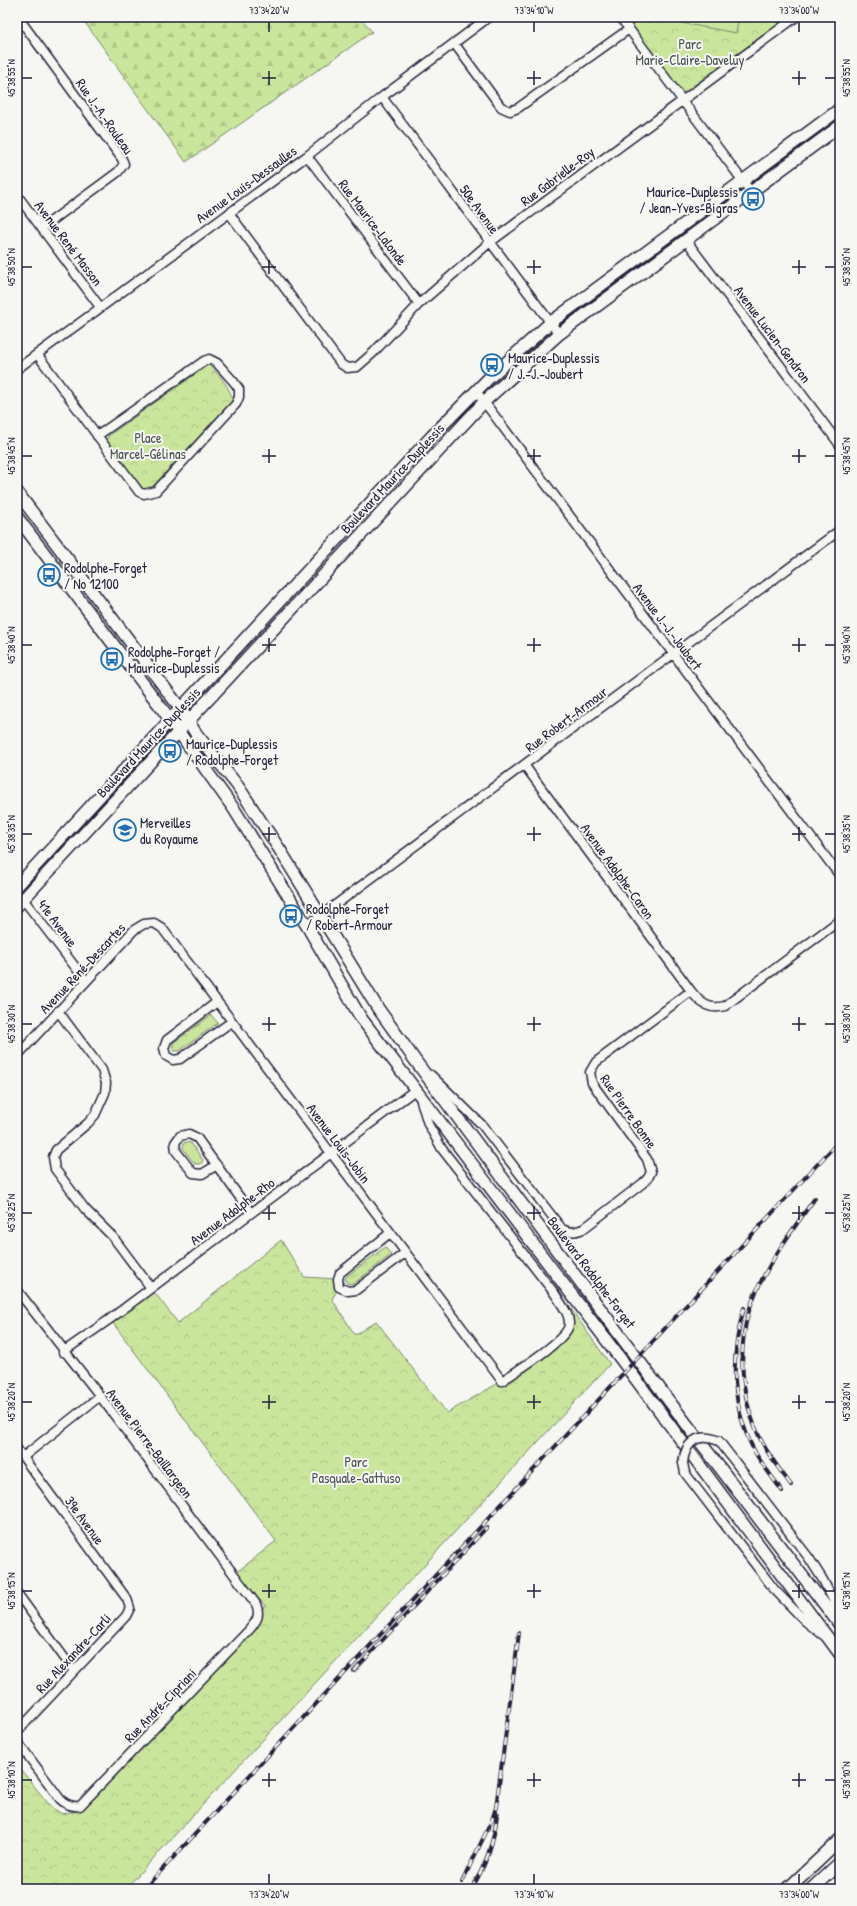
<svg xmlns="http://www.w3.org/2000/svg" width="857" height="1906" viewBox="0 0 857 1906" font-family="'Patrick Hand',sans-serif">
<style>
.grass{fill:url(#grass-tufts);stroke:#76846c}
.forest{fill:url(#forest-firs);stroke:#76846c}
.park{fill:url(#park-crowns);stroke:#76846c}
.garden{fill:#cae69c;stroke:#76846c}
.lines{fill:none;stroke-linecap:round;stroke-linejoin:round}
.street-casing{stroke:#22223b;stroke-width:11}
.secondary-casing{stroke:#22223b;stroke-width:14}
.primary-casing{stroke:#22223b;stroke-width:15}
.street{stroke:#f6f6f2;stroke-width:8}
.secondary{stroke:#f6f6f2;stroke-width:11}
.primary{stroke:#f6f6f2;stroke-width:12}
.rail-casing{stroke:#22223b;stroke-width:4}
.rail{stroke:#f6f6f2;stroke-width:2.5;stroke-dasharray:8;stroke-linecap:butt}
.street-bridge-casing{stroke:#22223b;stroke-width:11;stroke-linecap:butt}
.street-bridge{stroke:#f6f6f2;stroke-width:8}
.ticks{fill:none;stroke:#22223b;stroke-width:1.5}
.labels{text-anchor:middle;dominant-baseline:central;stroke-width:4;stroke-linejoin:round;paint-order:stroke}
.park-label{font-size:14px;fill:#4c5353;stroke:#f6f6f2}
.street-label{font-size:14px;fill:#22223b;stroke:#f6f6f2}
.poi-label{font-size:14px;fill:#22223b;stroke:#f6f6f2;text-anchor:start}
.neatline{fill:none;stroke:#22223b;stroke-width:1.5}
.ticks-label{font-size:10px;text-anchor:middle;fill:#22223b}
</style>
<defs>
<pattern id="grass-tufts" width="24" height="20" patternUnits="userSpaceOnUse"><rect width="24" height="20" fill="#cae69c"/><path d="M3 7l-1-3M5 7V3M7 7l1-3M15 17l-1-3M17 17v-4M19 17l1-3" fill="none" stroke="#adc587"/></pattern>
<pattern id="forest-firs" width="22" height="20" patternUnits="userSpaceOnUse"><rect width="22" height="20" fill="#cae69c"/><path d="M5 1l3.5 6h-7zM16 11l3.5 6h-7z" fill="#adc587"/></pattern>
<pattern id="park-crowns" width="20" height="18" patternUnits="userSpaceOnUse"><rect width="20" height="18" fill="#cae69c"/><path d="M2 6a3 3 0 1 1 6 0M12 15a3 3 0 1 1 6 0" fill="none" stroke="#adc587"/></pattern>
</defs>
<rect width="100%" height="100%" fill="#f6f6f2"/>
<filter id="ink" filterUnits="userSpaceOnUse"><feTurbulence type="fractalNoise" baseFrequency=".025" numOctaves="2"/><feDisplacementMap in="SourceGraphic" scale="8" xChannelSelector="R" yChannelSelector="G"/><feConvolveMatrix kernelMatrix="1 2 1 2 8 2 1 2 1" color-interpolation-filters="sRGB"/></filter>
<g filter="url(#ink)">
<path class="grass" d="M211 1015 218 1023 179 1051H173L172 1047 173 1043Z
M185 1142 191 1143 203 1160 201 1164H195L183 1149V1145Z
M385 1247 391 1255 353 1284 347 1283 345 1279 347 1276Z"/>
<path class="forest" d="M81 17H360L372 32 186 162Z"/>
<path class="park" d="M621 17H796L682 100Z
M208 365C216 369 234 393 232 401L153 486 144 490 107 444 108 436Z
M281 1240 304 1277 338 1279 339 1287 332 1299 355 1335 376 1321 447 1413 502 1381 561 1338 569 1326 560 1305 566 1302 610 1364 125 1889H17V1765L51 1807 62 1814 75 1811 265 1606 237 1572 276 1541 110 1319 151 1288 178 1323Z"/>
<path class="garden" d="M660 17H739L736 33 659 19Z"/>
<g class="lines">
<g class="street-casing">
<path id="street" d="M18 17 122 159 124 164 118 172 42 228
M620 17 751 192
M454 43 501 107 510 111 518 108 629 29
M382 97 559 334
M307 156 419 304
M17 195 100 307
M229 213 341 364 347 368 357 367 373 353 419 304 489 243 796 17
M686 240 840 445
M37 354 139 492 144 494 156 491 236 404 239 397V389L234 382 217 363 209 359 204 361 97 436
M17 369 307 156 382 97 489 17
M476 391 840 876
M525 766 691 991
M23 899 86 981
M307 926 840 530
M217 1002 167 1040 164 1048 166 1056 173 1060 180 1059 231 1022
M58 1011 102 1070 106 1083 105 1093 95 1115 88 1123 56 1150 53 1157 55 1169 85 1209 113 1237 151 1288
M17 1056 134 930 144 924 154 923 162 928 502 1381C515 1372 567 1340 569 1325 570 1314 561 1304 555 1294L442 1149 428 1124 421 1101
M431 1075 482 1125 562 1229C570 1233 575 1232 583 1229L643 1183 648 1178 651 1172 647 1159 592 1083 590 1072 596 1062 691 991C701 1004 709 1010 725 1006L840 920
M217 1165 202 1174 193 1173 176 1151 175 1143 180 1136 189 1134 197 1138 251 1213
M390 1233 340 1273 338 1279 339 1287 348 1291 356 1290 405 1253
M17 1290 100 1396 256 1604C261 1616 256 1622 249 1630L80 1806C72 1807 66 1805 60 1799L17 1741
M63 1352 110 1319 415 1090
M719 1441 809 1558 823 1580 840 1614
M17 1449 127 1599 130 1608 126 1616 17 1732
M23 1457 100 1396
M683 1463 685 1473 774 1589 805 1621 823 1635
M17 1593 74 1671"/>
</g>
<g class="secondary-casing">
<path id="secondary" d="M17 492 180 708 195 732 237 785 280 850 377 1007 417 1063 669 1401 840 1625
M17 517 163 710 234 809 307 926 361 1018 623 1362 840 1654
M17 886 432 436 488 379 550 323 840 109
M17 906 485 401 559 334 840 126"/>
</g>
<g class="primary-casing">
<path id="primary" d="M788 1889 840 1840
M812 1889 840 1863"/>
</g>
<use href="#street" class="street"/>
<use href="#secondary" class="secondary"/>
<use href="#primary" class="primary"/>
<g class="rail-casing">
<path id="rail" d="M744 1308C730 1357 731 1408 756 1454 764 1467 774 1479 782 1491
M791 1485C781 1471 770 1458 762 1442 739 1398 735 1339 756 1292 771 1258 794 1228 815 1198
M354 1671 487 1527
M462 1882 492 1820 496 1807 519 1633
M144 1889 840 1140
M471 1889C485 1868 495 1839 497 1814"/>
</g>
<use href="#rail" class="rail"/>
<g class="street-bridge-casing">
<path id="street-bridge" d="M683 1463C685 1442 698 1432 719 1441"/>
</g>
<use href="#street-bridge" class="street-bridge"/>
</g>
</g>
<path class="ticks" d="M269 22V32M534 22V32M799 22V32M269 71V85M534 71V85M799 71V85M22 78H32M262 78H276M527 78H541M792 78H806M825 78H835M269 260V274M534 260V274M799 260V274M22 267H32M262 267H276M527 267H541M792 267H806M825 267H835M269 449V463M534 449V463M799 449V463M22 456H32M262 456H276M527 456H541M792 456H806M825 456H835M269 638V652M534 638V652M799 638V652M22 645H32M262 645H276M527 645H541M792 645H806M825 645H835M269 827V841M534 827V841M799 827V841M22 834H32M262 834H276M527 834H541M792 834H806M825 834H835M269 1017V1031M534 1017V1031M799 1017V1031M22 1024H32M262 1024H276M527 1024H541M792 1024H806M825 1024H835M269 1206V1220M534 1206V1220M799 1206V1220M22 1213H32M262 1213H276M527 1213H541M792 1213H806M825 1213H835M269 1395V1409M534 1395V1409M799 1395V1409M22 1402H32M262 1402H276M527 1402H541M792 1402H806M825 1402H835M269 1584V1598M534 1584V1598M799 1584V1598M22 1591H32M262 1591H276M527 1591H541M792 1591H806M825 1591H835M269 1773V1787M534 1773V1787M799 1773V1787M22 1780H32M262 1780H276M527 1780H541M792 1780H806M825 1780H835M269 1874V1884M534 1874V1884M799 1874V1884"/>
<defs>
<g id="bus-ring" transform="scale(1.15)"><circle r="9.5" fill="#f6f6f2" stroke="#1f6fb2" stroke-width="1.5"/><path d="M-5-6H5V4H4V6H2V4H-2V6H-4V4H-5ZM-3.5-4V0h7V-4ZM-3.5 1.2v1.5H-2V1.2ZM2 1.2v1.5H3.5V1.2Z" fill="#1f6fb2"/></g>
<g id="school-ring" transform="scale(1.15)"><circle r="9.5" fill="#f6f6f2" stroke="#1f6fb2" stroke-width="1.5"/><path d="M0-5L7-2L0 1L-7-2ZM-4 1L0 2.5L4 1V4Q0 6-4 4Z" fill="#1f6fb2"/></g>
</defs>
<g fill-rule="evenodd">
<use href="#bus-ring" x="753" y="199"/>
<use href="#bus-ring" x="492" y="365"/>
<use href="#bus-ring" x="49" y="575"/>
<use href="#bus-ring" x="112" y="659"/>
<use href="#bus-ring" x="170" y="751"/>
<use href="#school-ring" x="125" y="830"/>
<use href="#bus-ring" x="291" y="916"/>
</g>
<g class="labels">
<g class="park-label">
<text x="690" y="43">Parc<tspan x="690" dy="16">Marie-Claire-Daveluy</tspan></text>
<text x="148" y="437">Place<tspan x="148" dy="16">Marcel-Gélinas</tspan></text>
<text x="356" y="1461">Parc<tspan x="356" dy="16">Pasquale-Gattuso</tspan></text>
</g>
<g class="street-label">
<text transform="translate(105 116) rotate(55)">Rue J.-A.-Rouleau</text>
<text transform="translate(557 176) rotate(-37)">Rue Gabrielle-Roy</text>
<text transform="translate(246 184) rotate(-36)">Avenue Louis-Dessaulles</text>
<text transform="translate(480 209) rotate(54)">50e Avenue</text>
<text transform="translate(373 222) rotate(53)">Rue Maurice-Lalonde</text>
<text transform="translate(69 243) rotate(53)">Avenue René Masson</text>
<text transform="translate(773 334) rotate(53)">Avenue Lucien-Gendron</text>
<text transform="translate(392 478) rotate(-47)">Boulevard Maurice-Duplessis</text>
<text transform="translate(668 626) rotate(53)">Avenue J.-J.-Joubert</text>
<text transform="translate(566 719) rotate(-37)">Rue Robert-Armour</text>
<text transform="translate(148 742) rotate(-47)">Boulevard Maurice-Duplessis</text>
<text transform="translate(618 871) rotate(54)">Avenue Adolphe-Caron</text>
<text transform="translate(58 923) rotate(53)">41e Avenue</text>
<text transform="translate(82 968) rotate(-47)">Avenue René-Descartes</text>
<text transform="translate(629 1111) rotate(55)">Rue Pierre Bonne</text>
<text transform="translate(339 1143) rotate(53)">Avenue Louis-Jobin</text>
<text transform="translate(232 1211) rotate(-37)">Avenue Adolphe-Rho</text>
<text transform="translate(592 1272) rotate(53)">Boulevard Rodolphe-Forget</text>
<text transform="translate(150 1443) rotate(53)">Avenue Pierre-Baillargeon</text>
<text transform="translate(85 1520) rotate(54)">39e Avenue</text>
<text transform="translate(73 1653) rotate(-47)">Rue Alexandre-Carli</text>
<text transform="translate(160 1705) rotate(-46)">Rue André-Cipriani</text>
</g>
<g class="poi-label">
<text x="738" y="191" text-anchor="end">Maurice-Duplessis<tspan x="738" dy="16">/ Jean-Yves-Bigras</tspan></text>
<text x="508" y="357">Maurice-Duplessis<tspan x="508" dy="16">/ J.-J.-Joubert</tspan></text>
<text x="64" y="567">Rodolphe-Forget<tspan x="64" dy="16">/ No 12100</tspan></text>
<text x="128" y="651">Rodolphe-Forget /<tspan x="128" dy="16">Maurice-Duplessis</tspan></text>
<text x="186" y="743">Maurice-Duplessis<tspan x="186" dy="16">/ Rodolphe-Forget</tspan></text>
<text x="140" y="822">Merveilles<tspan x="140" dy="16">du Royaume</tspan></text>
<text x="306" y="908">Rodolphe-Forget<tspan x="306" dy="16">/ Robert-Armour</tspan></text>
</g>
</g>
<rect width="857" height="1906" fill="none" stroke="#f6f6f2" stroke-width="44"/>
<rect x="22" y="22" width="813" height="1862" class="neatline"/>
<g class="ticks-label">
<text x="269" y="14">73°34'20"W</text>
<text x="534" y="14">73°34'10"W</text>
<text x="799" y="14">73°34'00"W</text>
<text transform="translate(11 78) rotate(-90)" y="4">45°38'55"N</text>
<text transform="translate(846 78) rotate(-90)" y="4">45°38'55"N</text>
<text transform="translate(11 267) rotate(-90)" y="4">45°38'50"N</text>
<text transform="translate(846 267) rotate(-90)" y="4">45°38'50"N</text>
<text transform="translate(11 456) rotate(-90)" y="4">45°38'45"N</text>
<text transform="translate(846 456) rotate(-90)" y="4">45°38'45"N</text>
<text transform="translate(11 645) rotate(-90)" y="4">45°38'40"N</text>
<text transform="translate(846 645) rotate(-90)" y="4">45°38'40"N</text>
<text transform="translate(11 834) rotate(-90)" y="4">45°38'35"N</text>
<text transform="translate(846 834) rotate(-90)" y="4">45°38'35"N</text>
<text transform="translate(11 1024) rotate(-90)" y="4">45°38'30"N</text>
<text transform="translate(846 1024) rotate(-90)" y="4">45°38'30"N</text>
<text transform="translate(11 1213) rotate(-90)" y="4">45°38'25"N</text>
<text transform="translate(846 1213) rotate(-90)" y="4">45°38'25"N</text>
<text transform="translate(11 1402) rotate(-90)" y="4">45°38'20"N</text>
<text transform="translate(846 1402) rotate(-90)" y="4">45°38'20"N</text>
<text transform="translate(11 1591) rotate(-90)" y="4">45°38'15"N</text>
<text transform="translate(846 1591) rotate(-90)" y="4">45°38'15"N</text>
<text transform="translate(11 1780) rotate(-90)" y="4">45°38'10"N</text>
<text transform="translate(846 1780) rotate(-90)" y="4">45°38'10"N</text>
<text x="269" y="1898">73°34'20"W</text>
<text x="534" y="1898">73°34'10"W</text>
<text x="799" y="1898">73°34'00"W</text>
</g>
</svg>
